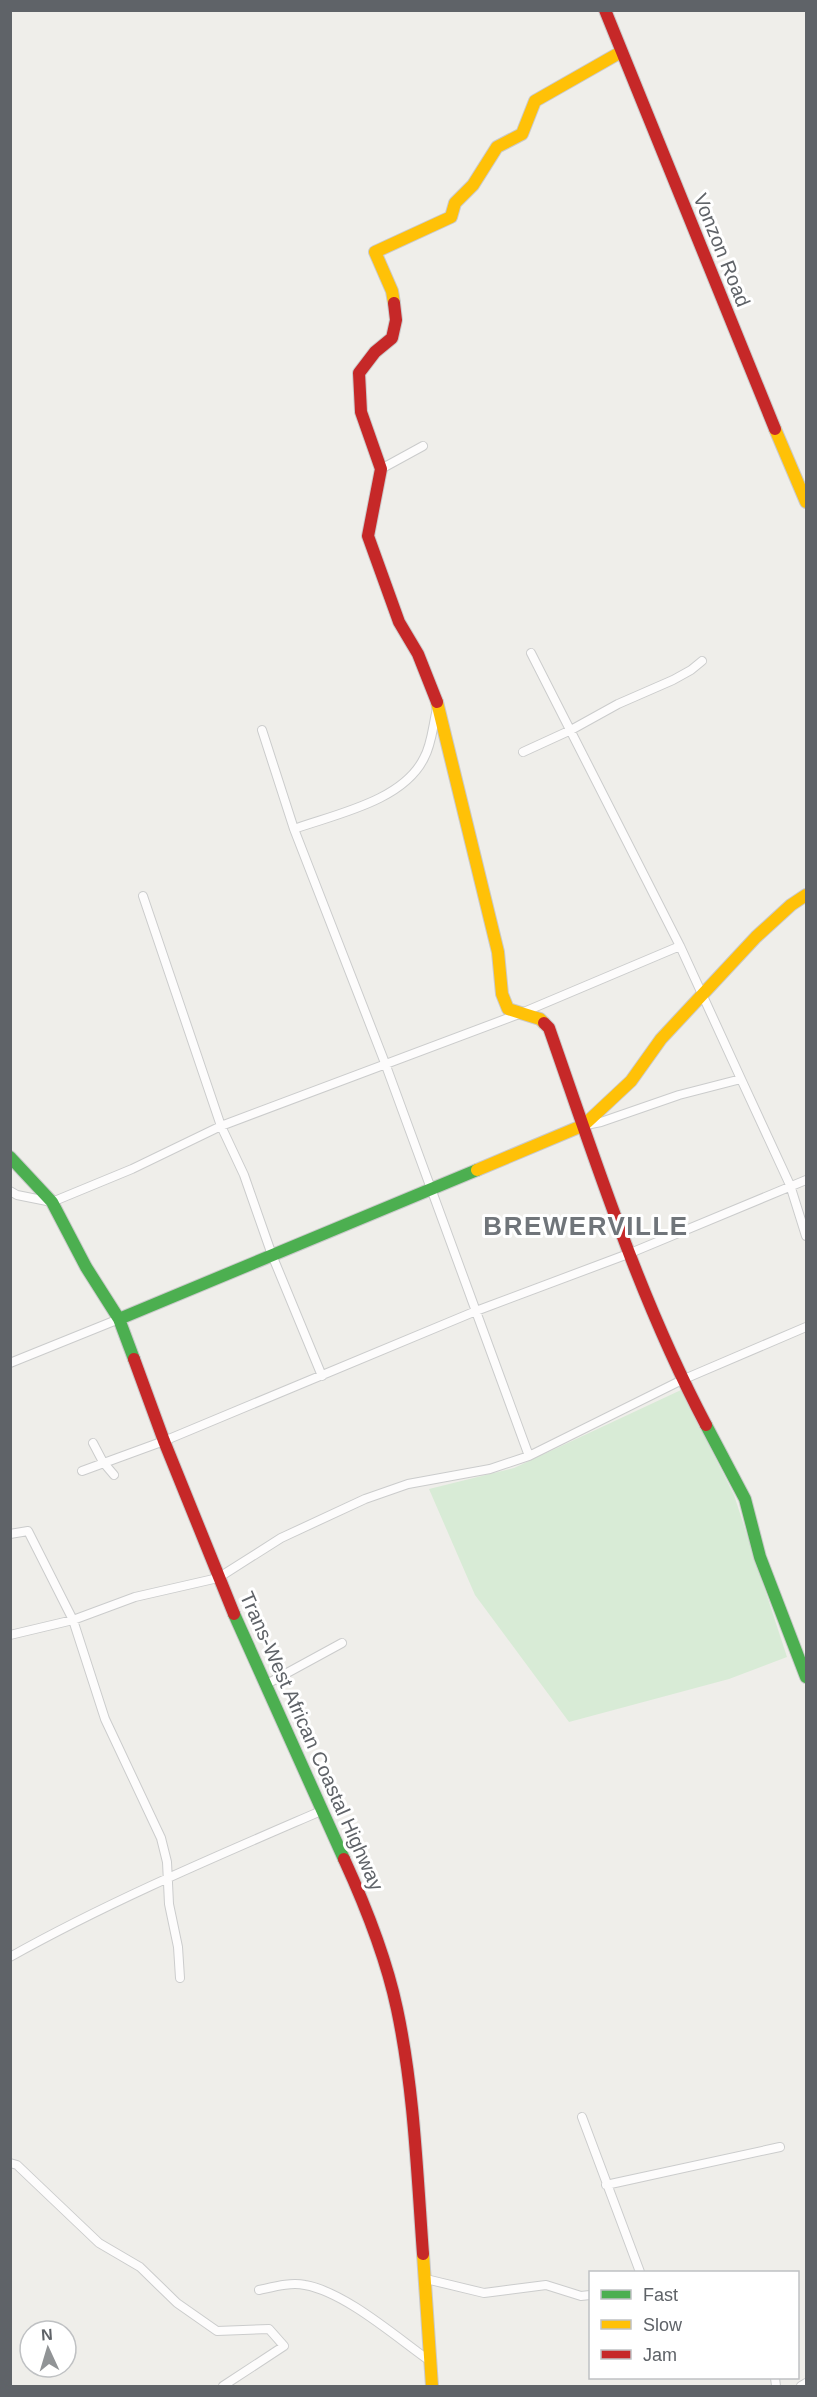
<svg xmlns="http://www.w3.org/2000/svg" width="817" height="2397" viewBox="0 0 817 2397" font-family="Helvetica,sans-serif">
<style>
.green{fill:#d8ebd6}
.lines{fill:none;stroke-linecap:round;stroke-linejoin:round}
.street-casing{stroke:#cbcccc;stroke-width:10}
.fast-casing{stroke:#cacacb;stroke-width:14}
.slow-casing{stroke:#cacacb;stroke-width:14}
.jam-casing{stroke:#cacacb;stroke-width:14}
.street{stroke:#fdfcfc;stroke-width:8}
.fast{stroke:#4caf50;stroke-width:12}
.slow{stroke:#ffc107;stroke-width:12}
.jam{stroke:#c62828;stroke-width:12}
.labels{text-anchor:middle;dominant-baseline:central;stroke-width:6;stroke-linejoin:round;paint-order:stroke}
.street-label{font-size:20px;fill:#5f6368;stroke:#fff}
.district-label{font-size:26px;font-weight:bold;letter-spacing:1.5px;fill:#70757a;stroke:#fff}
</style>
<rect width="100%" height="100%" fill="#efeeea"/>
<path class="green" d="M681 1390 734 1495 787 1657 729 1679 569 1722 475 1595 429 1489 514 1468Z"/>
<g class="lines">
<g class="street-casing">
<path id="street" d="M381 469 423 446
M531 653 680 946
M262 730 294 829 385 1063 529 1456
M523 752 571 730 618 704 673 680 691 670 702 661
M294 829C336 814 403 801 424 758 432 744 433 724 437 709
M143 896 221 1126 244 1175 272 1255 322 1376
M586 1125 601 1122 679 1095 741 1079 790 1185 806 1236
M10 1191 17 1195 52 1202 132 1169 221 1126 519 1014 680 946 741 1079
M10 1363 119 1319
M93 1443 103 1462 114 1475
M82 1471 164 1441 476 1311 628 1254 806 1180
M10 1534 28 1531 73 1620 105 1719 161 1838 167 1862 169 1904 178 1947 180 1978
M10 1635 73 1620 135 1597 218 1578 281 1538 365 1499 408 1484 490 1469 529 1456 682 1380 806 1327
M265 1685 342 1643
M10 1957C110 1901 217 1856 321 1811
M582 2117 640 2272
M10 2163 17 2165 99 2243 140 2267 177 2303 217 2331 269 2329 284 2346 223 2386
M606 2185 780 2147
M426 2279 484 2293 546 2285 581 2296 590 2295
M259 2290C273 2287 290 2282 305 2285 345 2292 396 2337 430 2361
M775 2378 776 2386
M801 2386 806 2383"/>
</g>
<g class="fast-casing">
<path id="fast" d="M10 1157 52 1202 86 1267 119 1319 134 1359
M119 1319 477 1170
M706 1425 745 1499 760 1557 806 1677
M234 1614 344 1859"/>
</g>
<g class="slow-casing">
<path id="slow" d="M394 303 392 291 375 252 451 217 455 203 473 185 497 147 522 134 535 101 621 52
M775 429 806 502
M437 702 498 952 502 994 508 1009 540 1019 544 1023
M477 1170 584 1125 631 1081 661 1039 756 937 791 905 806 895
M423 2254 432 2386"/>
</g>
<g class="jam-casing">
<path id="jam" d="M605 10 775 429
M394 303 396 320 392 338 375 352 359 373 361 412 381 469 368 536 399 622 418 654 437 702
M544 1023 549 1028C596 1162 639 1298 706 1425
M134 1359 164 1441 234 1614
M344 1859C366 1907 386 1957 397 2009 414 2089 417 2172 423 2254"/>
</g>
<use href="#street" class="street"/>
<use href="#fast" class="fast"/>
<use href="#slow" class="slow"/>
<use href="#jam" class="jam"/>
</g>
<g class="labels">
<g class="street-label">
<text transform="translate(722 250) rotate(68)">Vonzon Road</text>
<text transform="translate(312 1741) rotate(66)">Trans-West African Coastal Highway</text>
</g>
<g class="district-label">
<text x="586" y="1226">BREWERVILLE</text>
</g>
</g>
<rect width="817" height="2397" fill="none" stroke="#5f6368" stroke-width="24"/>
<rect x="589" y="2271" width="210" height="108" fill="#ffffff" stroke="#bfc1c3" stroke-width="1.5"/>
<rect x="601" y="2290" width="30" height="9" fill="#4caf50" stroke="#bfc1c3" stroke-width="1.5"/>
<text x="643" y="2301" font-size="18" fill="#5f6368">Fast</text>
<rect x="601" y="2320" width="30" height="9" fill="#ffc107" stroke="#bfc1c3" stroke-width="1.5"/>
<text x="643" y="2331" font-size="18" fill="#5f6368">Slow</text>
<rect x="601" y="2350" width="30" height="9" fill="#c62828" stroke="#bfc1c3" stroke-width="1.5"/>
<text x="643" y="2361" font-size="18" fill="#5f6368">Jam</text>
<g transform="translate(48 2349) rotate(356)"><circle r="28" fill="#ffffff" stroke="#bfc1c3" stroke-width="1.5"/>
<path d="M0-4.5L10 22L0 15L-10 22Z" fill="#919496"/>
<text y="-9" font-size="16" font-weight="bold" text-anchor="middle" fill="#5f6368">N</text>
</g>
</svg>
